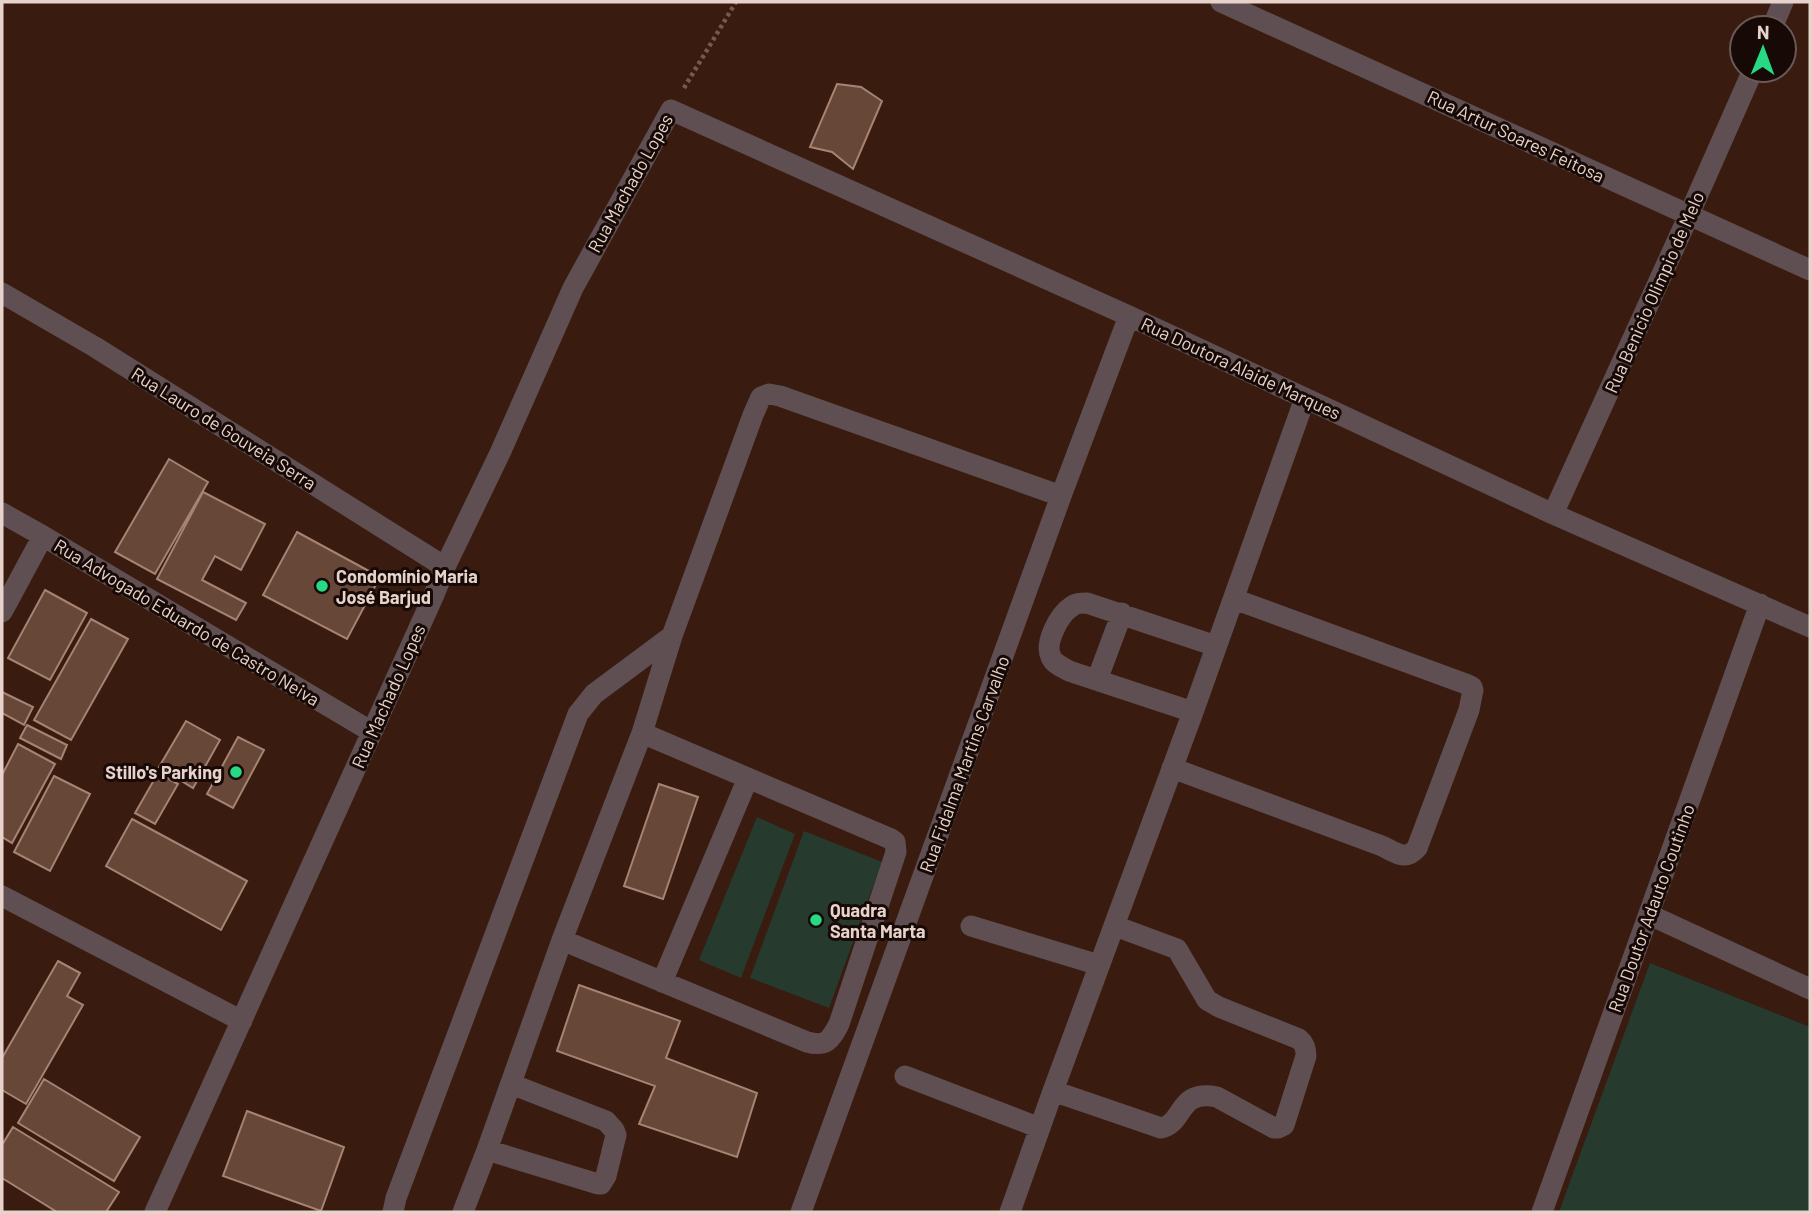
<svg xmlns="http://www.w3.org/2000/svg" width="1812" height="1214" viewBox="0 0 1812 1214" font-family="Barlow,sans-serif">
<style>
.green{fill:#263a2e}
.building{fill:#674738;stroke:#a68373;stroke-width:2}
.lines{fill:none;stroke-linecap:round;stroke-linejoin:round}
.path{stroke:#755b4f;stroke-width:4.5;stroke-dasharray:3.5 3.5;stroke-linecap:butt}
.street{stroke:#5f4f52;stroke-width:21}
.poi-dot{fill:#27d885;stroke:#170a06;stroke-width:2.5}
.labels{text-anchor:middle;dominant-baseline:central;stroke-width:6;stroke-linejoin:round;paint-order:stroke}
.street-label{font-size:18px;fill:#e7d3cb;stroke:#170a06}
.poi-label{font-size:18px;font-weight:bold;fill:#e7d3cb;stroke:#170a06;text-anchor:start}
</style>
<rect width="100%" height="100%" fill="#391c0f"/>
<path class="green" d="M757 817 795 834 741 978 699 960Z
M804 831 882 862 829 1008 750 978Z
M1650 963 1810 1027V1212H1559Z"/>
<path class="building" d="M837 84 861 87 882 101 853 169 832 152 810 147Z
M169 459 208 482 155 574 115 552Z
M203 492 265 524 241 570 215 556 202 580 246 603 236 620 157 579Z
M297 532 380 577 347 639 263 595Z
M45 590 87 613 50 680 8 658Z
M91 619 128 639 71 740 34 720Z
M2 692 33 707 24 725 2 713Z
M186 721 220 740 193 788 159 767Z
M27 725 67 745 61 759 20 738Z
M238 737 264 750 233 808 207 794Z
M18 744 55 764 12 843 2 837V775Z
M158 773 178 784 155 824 135 813Z
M54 776 90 794 50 871 14 852Z
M659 784 698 797 663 899 624 886Z
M132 819 247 881 221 930 106 866Z
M58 961 80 973 67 996 83 1005 26 1104 2 1090V1058Z
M579 985 680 1021 666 1058 757 1093 737 1157 639 1124 655 1086 557 1051Z
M44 1079 140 1137 114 1181 18 1123Z
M247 1111 344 1147 321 1211 223 1176Z
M13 1127 119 1192 106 1212H57L2 1178V1145Z"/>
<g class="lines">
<path class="path" d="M684 88 736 2"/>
<path class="street" d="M1221 2 1810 270
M1772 28 1783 2
M2 293 95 347 445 567
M2 513 43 536 372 732
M1553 514 1689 215 1753 70
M2 612 43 536
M1097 680 1122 613
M1193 712 1069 671C1062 667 1054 664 1051 657 1044 643 1059 615 1071 607 1075 603 1081 603 1087 603L1216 646
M1172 768 1382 846C1395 852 1405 862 1417 848L1469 710 1473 690 1472 687 1466 684 1234 599
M2 896 242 1021
M1650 915 1810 989
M971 926 1099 965
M562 940 807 1042C826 1047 830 1041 839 1024L896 852 895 842 891 839 642 733
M662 982 748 778
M905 1076 1040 1128
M1053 1091 1161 1128C1185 1123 1177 1089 1217 1097L1274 1128H1278L1284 1125 1306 1056C1306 1049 1305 1044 1299 1039L1219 1007 1207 1000 1177 949 1115 926
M487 1150 598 1184H601L606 1176 616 1135 614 1130 606 1121 511 1084
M155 1212 433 597 445 567 500 453 573 288 671 110 1129 316 1553 514 1810 627
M393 1212 396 1198 578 714 594 694 672 636
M463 1212 487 1150 562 940 642 733 672 636 753 415 761 397 769 394 780 396 1061 496
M801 1212 1061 496 1129 316
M1010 1212 1053 1091 1193 712 1305 398
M1542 1212 1760 604"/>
</g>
<g class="poi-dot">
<circle cx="322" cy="586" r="7"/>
<circle cx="236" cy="772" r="7"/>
<circle cx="816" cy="920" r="7"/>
</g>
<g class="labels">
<g class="street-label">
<text transform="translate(1516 136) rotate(25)">Rua Artur Soares Feitosa</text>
<text transform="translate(630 183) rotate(-61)">Rua Machado Lopes</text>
<text transform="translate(1654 292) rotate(-66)">Rua Benicio Olimpio de Melo</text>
<text transform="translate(1241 368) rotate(25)">Rua Doutora Alaide Marques</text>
<text transform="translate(224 428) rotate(32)">Rua Lauro de Gouveia Serra</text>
<text transform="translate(187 622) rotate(31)">Rua Advogado Eduardo de Castro Neiva</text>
<text transform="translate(388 696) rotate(-66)">Rua Machado Lopes</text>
<text transform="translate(964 764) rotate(-70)">Rua Fidalma Martins Carvalho</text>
<text transform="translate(1651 908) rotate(-70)">Rua Doutor Adauto Coutinho</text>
</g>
<g class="poi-label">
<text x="336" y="576">Condomínio Maria<tspan x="336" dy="21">José Barjud</tspan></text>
<text x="222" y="772" text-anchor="end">Stillo's Parking</text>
<text x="830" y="910">Quadra<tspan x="830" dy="21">Santa Marta</tspan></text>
</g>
</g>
<rect width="1812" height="1214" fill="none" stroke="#e7d3cb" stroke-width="7"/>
<g transform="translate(1763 49) rotate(1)"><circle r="33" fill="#170a06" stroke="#6a5a55" stroke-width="2"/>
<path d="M0-5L12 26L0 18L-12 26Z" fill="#27d885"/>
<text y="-10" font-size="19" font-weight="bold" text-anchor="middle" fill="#e7d3cb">N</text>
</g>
</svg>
